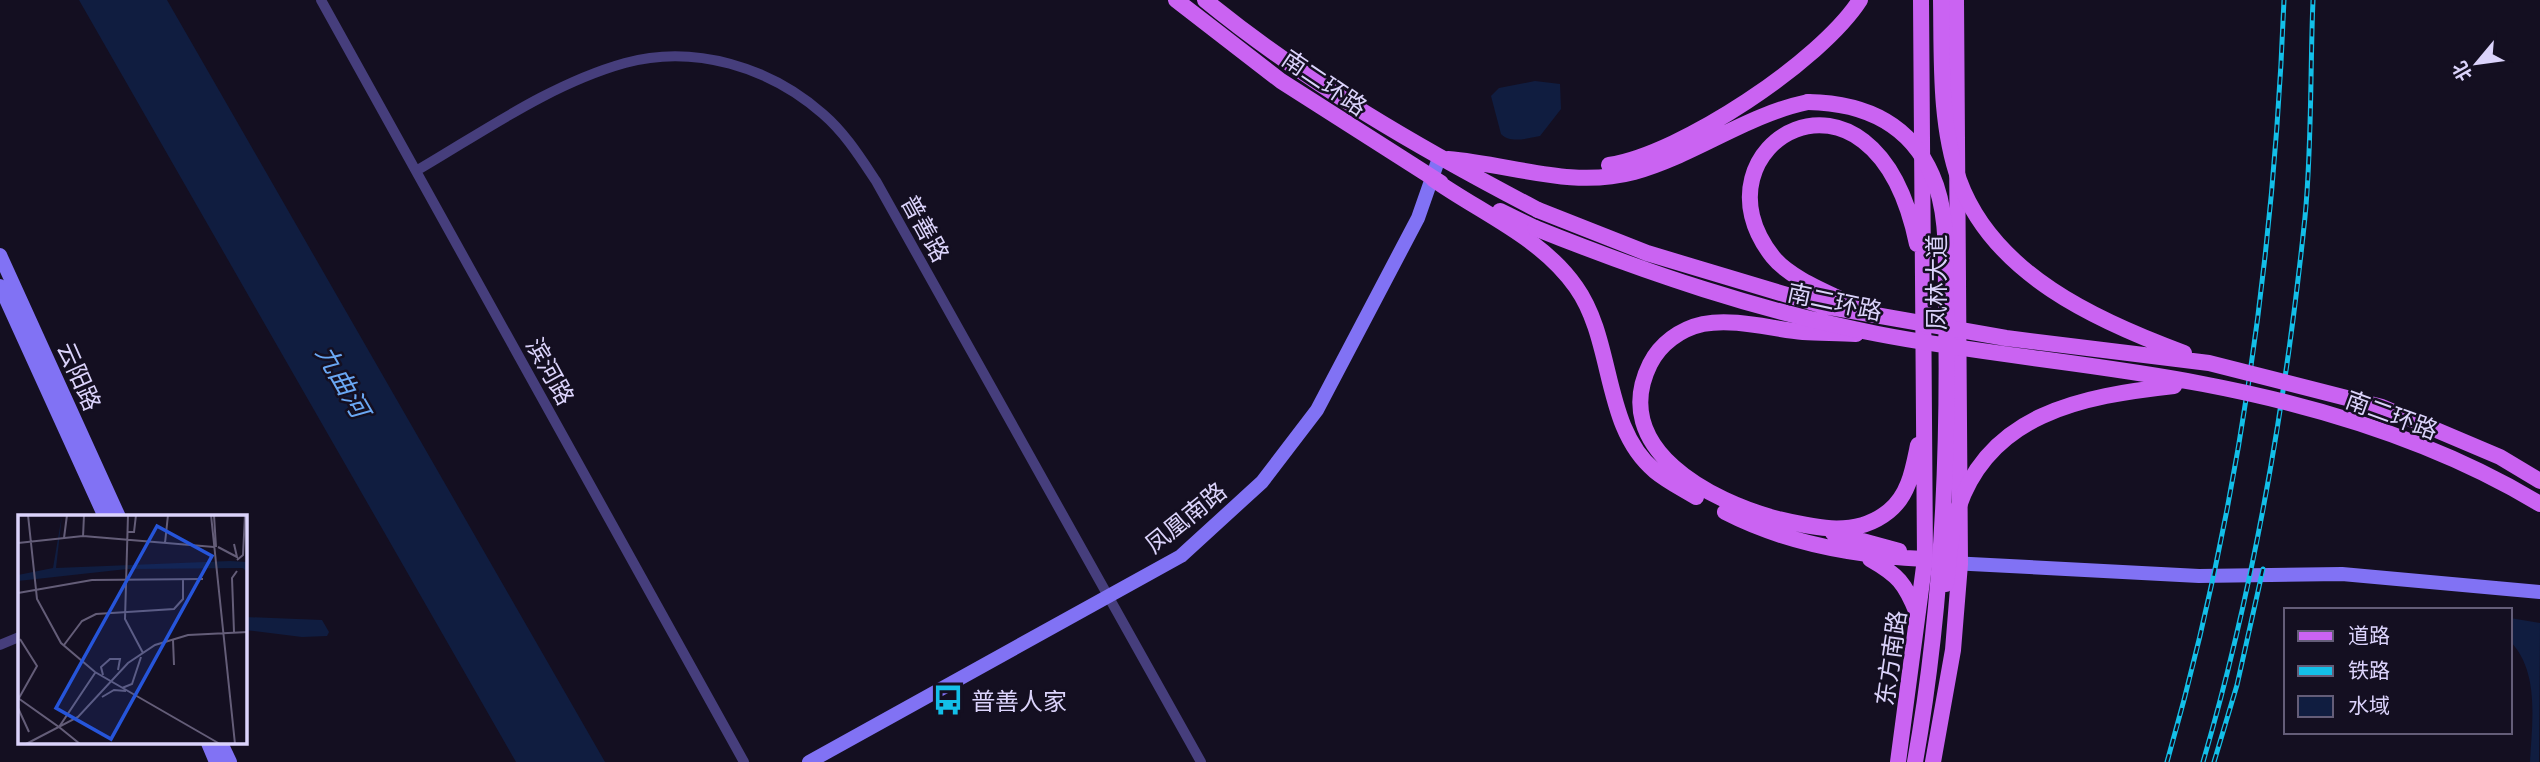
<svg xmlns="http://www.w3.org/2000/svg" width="2540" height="762" viewBox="0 0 2540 762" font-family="'Golos Text','Noto Sans SC',sans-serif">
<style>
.water{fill:#101d40}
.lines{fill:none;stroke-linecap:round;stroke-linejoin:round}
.street{stroke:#463e7c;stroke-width:10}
.secondary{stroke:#8172f4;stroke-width:14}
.primary{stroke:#ca63f2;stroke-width:16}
.rail-casing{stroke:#13bfe8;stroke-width:5}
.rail{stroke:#140f21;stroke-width:2.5;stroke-dasharray:8;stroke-linecap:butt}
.primary-bridge{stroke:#ca63f2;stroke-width:16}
.labels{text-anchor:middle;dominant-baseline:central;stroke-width:5;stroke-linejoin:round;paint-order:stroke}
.street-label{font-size:24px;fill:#dbd3fb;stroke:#140f21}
.poi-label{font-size:24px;fill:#dbd3fb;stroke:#140f21;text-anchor:start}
.water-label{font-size:26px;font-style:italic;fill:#6aa7f3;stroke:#140f21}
.inset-road{fill:none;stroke:#645d78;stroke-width:2}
.view{fill:#2655da;fill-opacity:0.15;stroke:#2655da;stroke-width:3.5}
.inset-edge{fill:none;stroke:#dbd3fb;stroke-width:3.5}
</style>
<rect width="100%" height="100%" fill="#140f21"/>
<path class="water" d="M79 0H167L605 762H516Z
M1535 81 1560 84 1561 109 1540 136C1527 138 1511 144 1501 134L1491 96 1499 88Z
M245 617 322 620 329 632 327 636 302 637 245 630Z
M2510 618 2540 623 2539 762H2530C2532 722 2540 672 2510 641Z"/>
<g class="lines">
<path class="street" d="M321 0 744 762
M416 171C483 132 550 84 625 63 694 44 770 67 823 114 845 133 860 157 876 181L1201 762
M0 645 19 637"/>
<path class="secondary" d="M0 255 119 517
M0 286 105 517
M1951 563 2199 576 2342 574 2540 592
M208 743 216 762
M221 743 230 762
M809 762 1181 556 1262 482 1317 410 1418 218 1439 158"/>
<path class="primary" d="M1176 0 1281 81 1441 183
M1205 0C1308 84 1421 149 1538 210
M1448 159C1511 164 1570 189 1634 172 1695 155 1746 115 1808 102
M1609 165C1681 154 1821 61 1860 0
M1433 179C1481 213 1541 237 1576 287 1615 342 1602 427 1655 471 1667 481 1683 489 1696 497
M1500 211 1535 228
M1869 313C1841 297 1793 282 1773 257 1685 147 1873 32 1917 244
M1856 334C1838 333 1820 333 1803 332 1771 329 1735 318 1703 324 1680 329 1660 344 1650 364 1608 449 1712 502 1778 519 1816 528 1856 538 1889 511 1909 495 1913 469 1918 445
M1725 512C1787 544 1856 556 1925 559
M1833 533 1899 551
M1870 559C1898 575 1905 583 1917 613
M1898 762 1925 559 1921 0
M1933 762 1953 650 1960 564 1956 0"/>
<g class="rail-casing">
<path id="rail" d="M2167 762C2238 514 2274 257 2284 0
M2203 762C2255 584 2286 401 2305 217 2312 145 2310 72 2313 0
M2214 762 2237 685 2263 569"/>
</g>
<use href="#rail" class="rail"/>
<path class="primary-bridge" d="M1941 0C1942 58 1939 124 1959 180 1993 274 2097 321 2184 353
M1808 102C1863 103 1909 122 1932 175 1950 215 1945 264 1946 307 1949 458 1942 612 1915 762
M1538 210 1647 253 1824 306 2006 338 2209 363 2382 407 2500 457 2540 481
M1535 228C1647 273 1759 311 1878 334 1986 355 2095 363 2203 384 2319 406 2439 443 2540 504
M1946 584C1949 561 1950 537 1956 515 1986 413 2083 396 2174 386"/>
</g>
<defs>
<g id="bus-bare" transform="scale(2.415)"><path d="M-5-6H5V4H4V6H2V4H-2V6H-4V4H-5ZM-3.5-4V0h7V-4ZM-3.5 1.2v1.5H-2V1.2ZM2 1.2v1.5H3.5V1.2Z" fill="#13bfe8" stroke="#140f21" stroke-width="2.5" paint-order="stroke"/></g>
</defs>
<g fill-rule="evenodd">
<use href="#bus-bare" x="948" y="700"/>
</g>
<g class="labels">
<g class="street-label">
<text transform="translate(1325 82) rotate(34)">南二环路</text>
<text transform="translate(926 228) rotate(61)">普善路</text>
<text transform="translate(1935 282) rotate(-90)">凤林大道</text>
<text transform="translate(1835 301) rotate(12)">南二环路</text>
<text transform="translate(551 371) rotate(61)">滨河路</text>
<text transform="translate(80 376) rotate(66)">云阳路</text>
<text transform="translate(2392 414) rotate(20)">南二环路</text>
<text transform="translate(1185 517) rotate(-39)">凤凰南路</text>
<text transform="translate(1890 658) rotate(-82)">东方南路</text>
</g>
<g class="poi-label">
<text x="971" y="700">普善人家</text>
</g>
<g class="water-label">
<text transform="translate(343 381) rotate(60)">九曲河</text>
</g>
</g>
<g transform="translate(18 515)">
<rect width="229" height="229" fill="#140f21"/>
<path d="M44 0 38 53 212 46 229 47V57L225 53 109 54 0 66V60L35 53Z" fill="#101d40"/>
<path class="inset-road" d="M10 0 19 84 43 128 77 157 202 229M110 0 107 104 125 138M193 0 217 229M196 0 198 32M109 17H116L118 0M65 22 66 0M46 23 49 0M0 28 65 21 196 32M147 28 150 0M200 32 219 42 216 29M219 45 225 40 227 0M0 78 74 65 185 64M216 117 214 63 219 56M155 125 156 150M46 130 64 106 78 99 156 94 165 84V64M85 160 83 152 92 144H102L100 155M104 173 114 169 123 142M84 182 96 175 108 176M0 183 41 212 77 158M1 183 19 151 2 124M0 193 11 217M41 212 62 229M8 229 60 202 110 148 137 130 170 120 230 117"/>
<path class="view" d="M139 11 194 41 93 224 38 193Z"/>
<rect width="229" height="229" class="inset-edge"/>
</g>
<rect x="2284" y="608" width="228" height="126" fill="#140f21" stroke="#645d78" stroke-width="2"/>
<rect x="2298" y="631" width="35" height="10" fill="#ca63f2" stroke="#645d78" stroke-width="2"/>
<text x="2348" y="643" font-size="21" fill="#dbd3fb">道路</text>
<rect x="2298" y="666" width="35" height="10" fill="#13bfe8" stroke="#645d78" stroke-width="2"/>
<text x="2348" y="678" font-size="21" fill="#dbd3fb">铁路</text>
<rect x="2298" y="696" width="35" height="21" fill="#101d40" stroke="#645d78" stroke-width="2"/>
<text x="2348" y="713" font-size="21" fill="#dbd3fb">水域</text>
<g transform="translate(2477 63) rotate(241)" stroke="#140f21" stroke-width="5" paint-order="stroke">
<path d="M0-5L12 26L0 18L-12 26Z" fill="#dbd3fb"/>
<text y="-10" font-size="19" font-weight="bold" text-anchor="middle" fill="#dbd3fb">北</text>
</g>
</svg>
